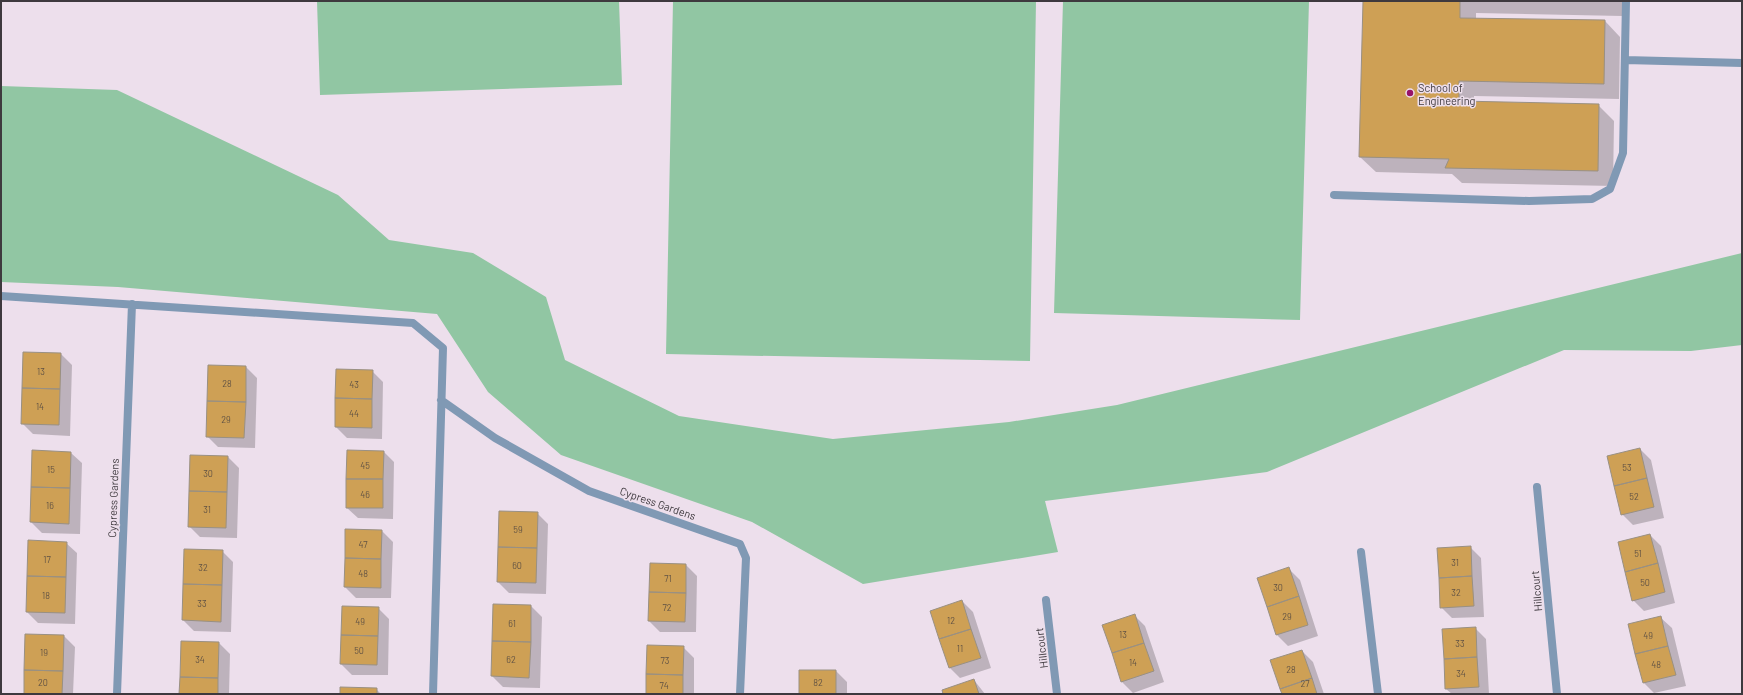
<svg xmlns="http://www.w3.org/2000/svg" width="1743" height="695" viewBox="0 0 1743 695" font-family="Barlow,sans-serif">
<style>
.green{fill:#91c6a3}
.shadow{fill:#0003}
.building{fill:#cea055;stroke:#999083}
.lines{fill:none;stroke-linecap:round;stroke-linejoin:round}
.lane{stroke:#8099b4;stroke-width:8}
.street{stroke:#8099b4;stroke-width:8}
.poi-dot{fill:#971269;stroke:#eddfec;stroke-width:1.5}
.labels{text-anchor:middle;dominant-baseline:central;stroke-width:3;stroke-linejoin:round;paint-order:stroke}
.number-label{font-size:9px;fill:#625344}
.poi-label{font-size:11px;fill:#3e393e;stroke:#eddfec;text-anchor:start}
.street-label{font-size:11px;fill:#3e393e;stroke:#eddfec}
</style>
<rect width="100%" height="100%" fill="#eddfec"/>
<path class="green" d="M317 1H619L622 85 320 95Z
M673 1H1036L1030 361 666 354Z
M1063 1H1309L1300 320 1054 313Z
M1 86 117 90 338 195 389 240 473 253 546 297 565 360 679 416 833 439 1009 422 1117 405 1742 253V345L1691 351 1564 350 1267 472 1045 501 1058 552 863 584 752 522 561 455 488 392 437 314 118 287 1 282Z"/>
<path class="shadow" d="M1364 1H1622V16L1476 13V19L1605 21 1620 37 1619 99 1474 96V103L1598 105 1614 121 1613 186 1462 183 1452 174 1376 172 1360 157Z
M61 354 72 365 70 436 33 434 22 423Z
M209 366 246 367 257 378 255 448 218 447 207 436Z
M372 371 383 382 382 439 347 438 336 427Z
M1640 449 1651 460 1664 518 1633 525 1622 514Z
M384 452 394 462 393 519 358 518 347 508Z
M71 453 82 463 80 534 42 533 31 522Z
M228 457 239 468 237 538 200 537 189 526Z
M500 512 537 513 548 524 546 594 509 593 498 582Z
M382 531 393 542 391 598H356L345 587Z
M1650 535 1661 546 1675 603 1644 611 1633 600Z
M66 543 77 553 75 624 38 623 27 612Z
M1470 547 1481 558 1484 617 1452 618 1441 607Z
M185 550 222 551 233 562 231 632 194 631 183 620Z
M651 564 686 565 697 576 696 632H660L649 621Z
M1289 569 1300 580 1318 636 1288 646 1277 635 1258 579Z
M962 601 973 612 991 668 960 678 949 667Z
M494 605 531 606 542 617 540 688 503 687 492 676Z
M378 608 389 619 388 675H352L341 664Z
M1134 615 1145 626 1164 682 1133 693 1122 682 1104 625Z
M1661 618 1672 628 1686 686 1654 693 1644 683Z
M1475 628 1486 639 1489 694H1452L1446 689Z
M64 636 75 647 73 694H25Z
M219 643 230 654 229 694H180Z
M683 647 694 658V694H647Z
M1302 651 1313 662 1324 694H1283Z
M836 671 847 682V694H800Z
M974 680 985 694H944Z
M376 689 381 694H341Z"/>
<path class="building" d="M1363 1H1460V18L1605 20 1604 84 1459 81V101L1599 104 1598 171 1445 168 1449 159 1359 157Z
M23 352 61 353 60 389 22 388Z
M208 365 246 366V402L207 401Z
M336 369 373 370 372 399 335 398Z
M22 388 60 389 59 425 21 424Z
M335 398 372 399V428L335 427Z
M207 401 246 402 244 438 206 437Z
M1640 448 1647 478 1614 486 1607 456Z
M32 450 71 452 70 488 31 487Z
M347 450 384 451 383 479H346Z
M190 455 228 456 227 492 189 491Z
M1647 478 1654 507 1621 515 1614 486Z
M346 479H383V508H346Z
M31 487 70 488 69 524 30 522Z
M189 491 227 492 226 528 188 527Z
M499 511 538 512 537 548 498 547Z
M345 529 382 530 381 559 345 558Z
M1650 534 1658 563 1625 572 1618 542Z
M28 540 67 542 66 577 27 576Z
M1471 546 1472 576 1439 578 1437 548Z
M498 547 537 548 536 583 497 582Z
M184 549 223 550 222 585 183 584Z
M345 558 381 559V588L344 587Z
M650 563 686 564V593L649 592Z
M1658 563 1665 592 1632 601 1625 572Z
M1289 567 1299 596 1267 607 1257 578Z
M27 576 66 577 65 613 26 612Z
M1472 576 1474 606 1440 608 1439 578Z
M183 584 222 585 221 622 182 620Z
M649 592 686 593 685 622 648 621Z
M1299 596 1308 625 1276 635 1267 607Z
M962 600 971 629 939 639 930 611Z
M493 604 531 605V642L492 641Z
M342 606 379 607 378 636 341 635Z
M1135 614 1144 643 1112 653 1102 625Z
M1661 616 1668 646 1635 654 1628 624Z
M1476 627 1477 657 1444 659 1442 629Z
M971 629 981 658 949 668 939 639Z
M25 634 64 635 63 671 24 670Z
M341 635 378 636 377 665 340 664Z
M181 641 219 642 218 678 180 677Z
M492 641 531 642 529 678 491 676Z
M1144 643 1154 671 1121 682 1112 653Z
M647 645 684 646 683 675 646 674Z
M1668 646 1676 675 1643 683 1635 654Z
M1302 650 1312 678 1280 689 1270 660Z
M1477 657 1479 687 1445 689 1444 659Z
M24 670 63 671 62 694H24Z
M799 670H836V694H799Z
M646 674 683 675V694H646Z
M180 677 218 678V694H179Z
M1312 678 1317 694H1282L1280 689Z
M974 679 979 694H943L942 690Z
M340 687 377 688V694H340Z"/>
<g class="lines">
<path class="lane" d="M1625 60 1742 63
M1334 195 1529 201 1592 199 1610 189 1623 153 1626 1"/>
<path class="street" d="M1 296 413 323 443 348 433 694
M441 400 495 438 589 491 740 544 746 558 740 694
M1537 487 1557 694
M1361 552 1378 694
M1046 600 1057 694
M117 694 132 304"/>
</g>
<circle class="poi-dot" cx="1410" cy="93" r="4"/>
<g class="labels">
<g class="number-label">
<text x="41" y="371">13</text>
<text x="227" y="383">28</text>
<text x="354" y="384">43</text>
<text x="40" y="406">14</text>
<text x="354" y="413">44</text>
<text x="226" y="419">29</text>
<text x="365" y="465">45</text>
<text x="1627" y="467">53</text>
<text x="51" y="469">15</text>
<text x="208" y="473">30</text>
<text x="365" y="494">46</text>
<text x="1634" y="496">52</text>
<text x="50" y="505">16</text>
<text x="207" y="509">31</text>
<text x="518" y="529">59</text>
<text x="363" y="544">47</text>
<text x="1638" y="553">51</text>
<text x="47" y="559">17</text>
<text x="1455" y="562">31</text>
<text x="517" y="565">60</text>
<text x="203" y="567">32</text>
<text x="363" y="573">48</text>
<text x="668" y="578">71</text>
<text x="1645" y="582">50</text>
<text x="1278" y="587">30</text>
<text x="1456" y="592">32</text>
<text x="46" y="595">18</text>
<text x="202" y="603">33</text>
<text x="667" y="607">72</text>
<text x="1287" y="616">29</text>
<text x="951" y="620">12</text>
<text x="360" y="621">49</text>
<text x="512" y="623">61</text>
<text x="1123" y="634">13</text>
<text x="1648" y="635">49</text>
<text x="1460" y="643">33</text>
<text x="960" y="648">11</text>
<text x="359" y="650">50</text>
<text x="44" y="652">19</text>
<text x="200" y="659">34</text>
<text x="511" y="659">62</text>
<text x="665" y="660">73</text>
<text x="1133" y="662">14</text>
<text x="1656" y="664">48</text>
<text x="1291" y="669">28</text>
<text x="1461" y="673">34</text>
<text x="43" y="682">20</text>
<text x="818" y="682">82</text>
<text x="1305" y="683">27</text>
<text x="664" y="685">74</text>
</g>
<g class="poi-label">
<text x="1418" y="87">School of<tspan x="1418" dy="13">Engineering</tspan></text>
</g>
<g class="street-label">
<text transform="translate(113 498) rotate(-88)">Cypress Gardens</text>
<text transform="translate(658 503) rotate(19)">Cypress Gardens</text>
<text transform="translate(1536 591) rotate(-95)">Hillcourt</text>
<text transform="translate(1041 648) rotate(-97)">Hillcourt</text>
</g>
</g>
<rect width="1743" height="695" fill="none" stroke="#3e393e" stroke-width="4"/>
</svg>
